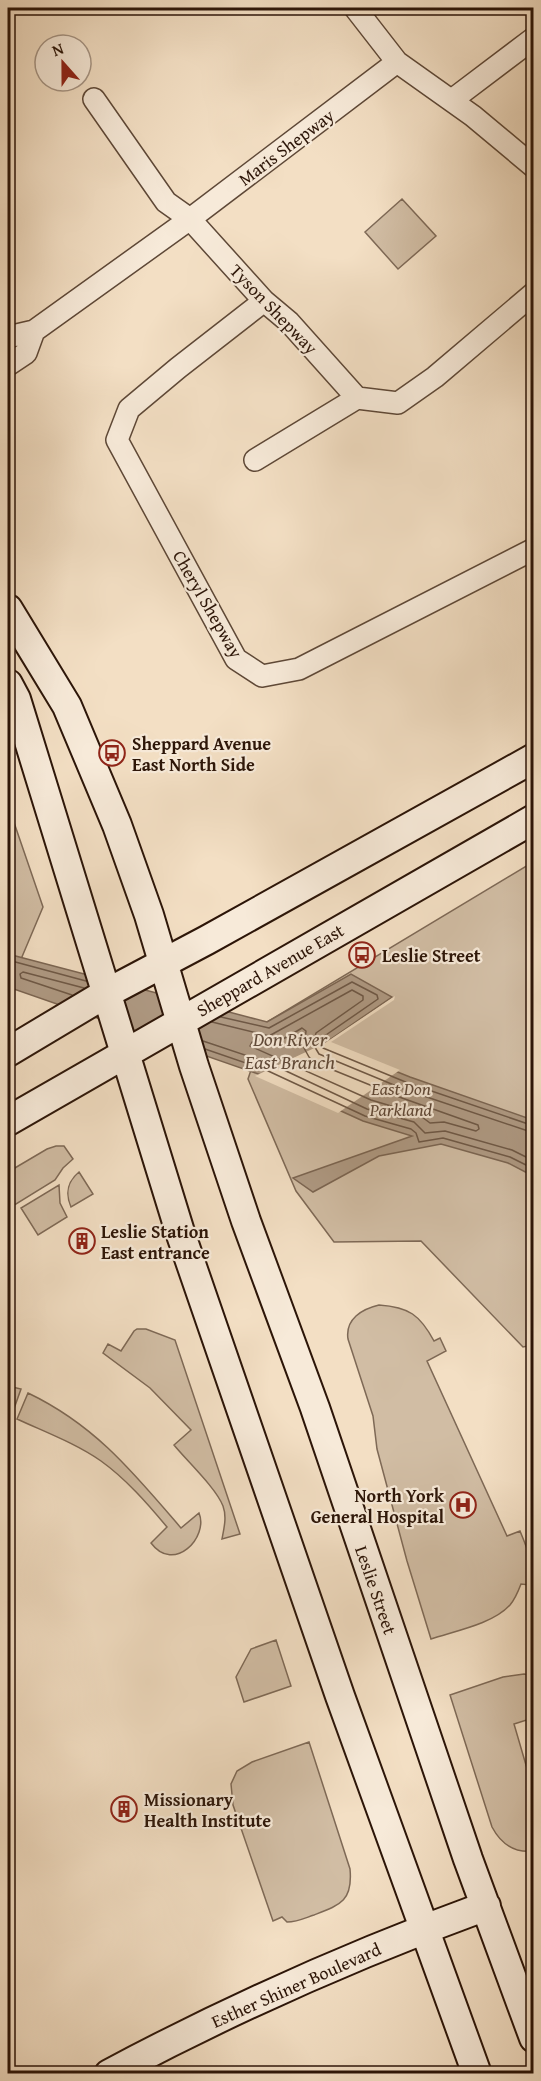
<svg xmlns="http://www.w3.org/2000/svg" width="541" height="2081" viewBox="0 0 541 2081" font-family="'Gentium Book Plus',serif">
<style>
.green{fill:#d1bda4;stroke:#7e6956;stroke-width:1.5}
.water{fill:#af9a84;stroke:#7b6552;stroke-width:1.5}
.pier{fill:#f3dfc4}
.lines{fill:none;stroke-linecap:round;stroke-linejoin:round}
.shore{stroke:#6e5846;stroke-width:1.5}
.street-casing{stroke:#5e4837;stroke-width:24}
.secondary-casing{stroke:#2c1508;stroke-width:32}
.street{stroke:#f7ead9;stroke-width:21}
.secondary{stroke:#f7ead9;stroke-width:28}
.labels{text-anchor:middle;dominant-baseline:central;stroke-width:4.5;stroke-linejoin:round;paint-order:stroke}
.street-label{font-size:18px;fill:#2c1508;stroke:#f7ead9}
.poi-label{font-size:18px;font-weight:bold;fill:#2c1508;stroke:#f7ead9;text-anchor:start}
.park-label{font-size:18px;font-style:italic;fill:#5e4737;stroke:#f7ead9}
.water-label{font-size:20px;font-style:italic;fill:#604a3a;stroke:#f7ead9}
</style>
<rect width="100%" height="100%" fill="#f3dfc4"/>
<filter id="stains"><feTurbulence type="fractalNoise" baseFrequency=".00333" numOctaves="4"/><feColorMatrix values="0 0 0 0 .2 0 0 0 0 .09 0 0 0 0 .02 0 0 0 .5 -.17"/></filter>
<radialGradient id="worn" r=".72"><stop offset=".6" stop-color="#630" stop-opacity="0"/><stop offset="1" stop-color="#630" stop-opacity=".3"/></radialGradient>
<path class="green" d="M402 199 436 236 398 269 365 232Z
M8 805 43 907 8 990Z
M533 862V1345L523 1347 421 1241 334 1242 296 1191 248 1079 267 1022Z
M56 1146H64L73 1159 63 1168 55 1180 8 1209V1172L47 1149Z
M79 1172 93 1194 71 1207C65 1193 67 1182 79 1172Z
M59 1185 60 1203 67 1217 38 1235 21 1208Z
M379 1305C409 1307 420 1315 434 1341L440 1338 446 1351 427 1361 507 1536 520 1531C528 1550 534 1564 530 1585L521 1584C518 1592 515 1599 510 1605 493 1624 455 1631 431 1639L407 1561 377 1449 373 1416 348 1339C345 1319 362 1309 379 1305Z
M137 1329H146L175 1340 240 1534 222 1539C224 1528 227 1517 223 1506 216 1488 187 1461 174 1445L191 1430 150 1388 103 1353 108 1344 121 1351 134 1331Z
M8 1386 21 1389 11 1417 8 1416Z
M28 1393C95 1425 133 1472 181 1528L199 1513C209 1537 174 1574 151 1543L167 1527C147 1503 126 1479 101 1461 75 1443 45 1432 17 1419Z
M276 1640 291 1686 244 1702 236 1677 251 1649Z
M524 1674 533 1676V1718L514 1724 533 1789V1851C514 1853 501 1844 492 1827L450 1695 503 1677Z
M309 1742 350 1869C353 1901 340 1905 314 1915 305 1918 297 1922 287 1922L282 1917 273 1921 233 1805 231 1784 237 1771 252 1762Z"/>
<path class="water" d="M8 954 267 1022 351 974 392 997 325 1043 410 1077 533 1120V1176L508 1163 441 1144 379 1156 313 1192 293 1178 412 1136 363 1121 264 1076 8 987Z"/>
<path class="pier" d="M395 996 394 1000 331 1042 400 1070 338 1113 255 1076 325 1043Z"/>
<g class="lines">
<path class="shore" d="M8 960 86 981
M72 995 21 978 20 974 23 972 84 988
M221 1017 269 1028 352 982 377 995 378 999 323 1037 320 1043 323 1048 408 1083 534 1126
M212 1022 269 1036 352 990 363 996V1000L316 1033 313 1044 319 1054 406 1090 534 1133
M302 1028 306 1031 304 1048 309 1057 316 1063 402 1098 478 1125 479 1129 476 1131 444 1122 430 1123 418 1114 371 1100 250 1046 252 1042C275 1047 283 1039 302 1028Z
M203 1041 269 1063 367 1109 414 1122 425 1133 445 1131 512 1150 534 1161
M205 1049 266 1070 365 1116 411 1129 416 1133 419 1142 443 1138 510 1157 534 1169"/>
<g class="street-casing">
<path id="street" d="M355 8 397 62
M94 99 166 202 190 219 264 301 289 322 357 398 398 403 435 377 534 293
M452 100 534 38
M264 301 178 368 129 409 117 440 236 659 262 676 299 669 534 549
M8 337 34 331 190 219 397 62 473 116 534 167
M8 365 26 353 34 331
M255 460 357 398"/>
</g>
<g class="secondary-casing">
<path id="secondary" d="M8 609 67 706 117 825 149 915 194 1066 246 1221 315 1408 468 1859 534 2038
M8 684 16 699 180 1232 340 1696 477 2074
M8 1052 105 994 207 940 534 758
M8 1121 534 819
M109 2074C231 2009 357 1953 486 1906"/>
</g>
<use href="#street" class="street"/>
<use href="#secondary" class="secondary"/>
</g>
<defs>
<g id="bus-ring" transform="scale(1.35)"><circle r="9.5" fill="#f7ead9" stroke="#8f2418" stroke-width="1.5"/><path d="M-5-6H5V4H4V6H2V4H-2V6H-4V4H-5ZM-3.5-4V0h7V-4ZM-3.5 1.2v1.5H-2V1.2ZM2 1.2v1.5H3.5V1.2Z" fill="#8f2418"/></g>
<g id="building-ring" transform="scale(1.35)"><circle r="9.5" fill="#f7ead9" stroke="#8f2418" stroke-width="1.5"/><path d="M-4-6H4V6H1V3H-1V6H-4ZM-2.5-4.3h1.7v1.8h-1.7ZM.8-4.3h1.7v1.8H.8ZM-2.5-1h1.7V.8h-1.7ZM.8-1h1.7V.8H.8Z" fill="#8f2418"/></g>
<g id="hospital-ring" transform="scale(1.35)"><circle r="9.5" fill="#f7ead9" stroke="#8f2418" stroke-width="1.5"/><path d="M-5-5h3v3.5h4V-5h3V5h-3V1.5h-4V5h-3Z" fill="#8f2418"/></g>
</defs>
<g fill-rule="evenodd">
<use href="#bus-ring" x="112" y="753"/>
<use href="#bus-ring" x="362" y="955"/>
<use href="#building-ring" x="82" y="1241"/>
<use href="#hospital-ring" x="463" y="1505"/>
<use href="#building-ring" x="124" y="1809"/>
</g>
<g class="labels">
<g class="street-label">
<text transform="translate(286 147) rotate(-37)">Maris Shepway</text>
<text transform="translate(274 309) rotate(46)">Tyson Shepway</text>
<text transform="translate(208 604) rotate(60)">Cheryl Shepway</text>
<text transform="translate(270 970) rotate(-30)">Sheppard Avenue East</text>
<text transform="translate(376 1590) rotate(71)">Leslie Street</text>
<text transform="translate(296 1985) rotate(-24)">Esther Shiner Boulevard</text>
</g>
<g class="poi-label">
<text x="132" y="743">Sheppard Avenue<tspan x="132" dy="21">East North Side</tspan></text>
<text x="382" y="955">Leslie Street</text>
<text x="101" y="1231">Leslie Station<tspan x="101" dy="21">East entrance</tspan></text>
<text x="444" y="1495" text-anchor="end">North York<tspan x="444" dy="21">General Hospital</tspan></text>
<text x="144" y="1799">Missionary<tspan x="144" dy="21">Health Institute</tspan></text>
</g>
<g class="park-label">
<text x="401" y="1088">East Don<tspan x="401" dy="21">Parkland</tspan></text>
</g>
<g class="water-label">
<text x="290" y="1038">Don River<tspan x="290" dy="23">East Branch</tspan></text>
</g>
</g>
<rect width="541" height="2081" fill="none" stroke="#f3dfc4" stroke-width="30"/>
<rect x="9" y="9" width="523" height="2063" fill="none" stroke="#2c1508" stroke-width="3"/>
<rect x="15" y="15" width="511" height="2051" fill="none" stroke="#2c1508" stroke-width="1.5"/>
<g transform="translate(63 63) rotate(339)"><circle r="28" fill="#f7ead9" stroke="#a69585" stroke-width="1.5"/>
<path d="M0-4.5L10 22L0 15L-10 22Z" fill="#8f2418"/>
<text y="-9" font-size="16" font-weight="bold" text-anchor="middle" fill="#2c1508">N</text>
</g>
<rect width="100%" height="100%" filter="url(#stains)"/>
<rect width="100%" height="100%" fill="url(#worn)"/>
</svg>
